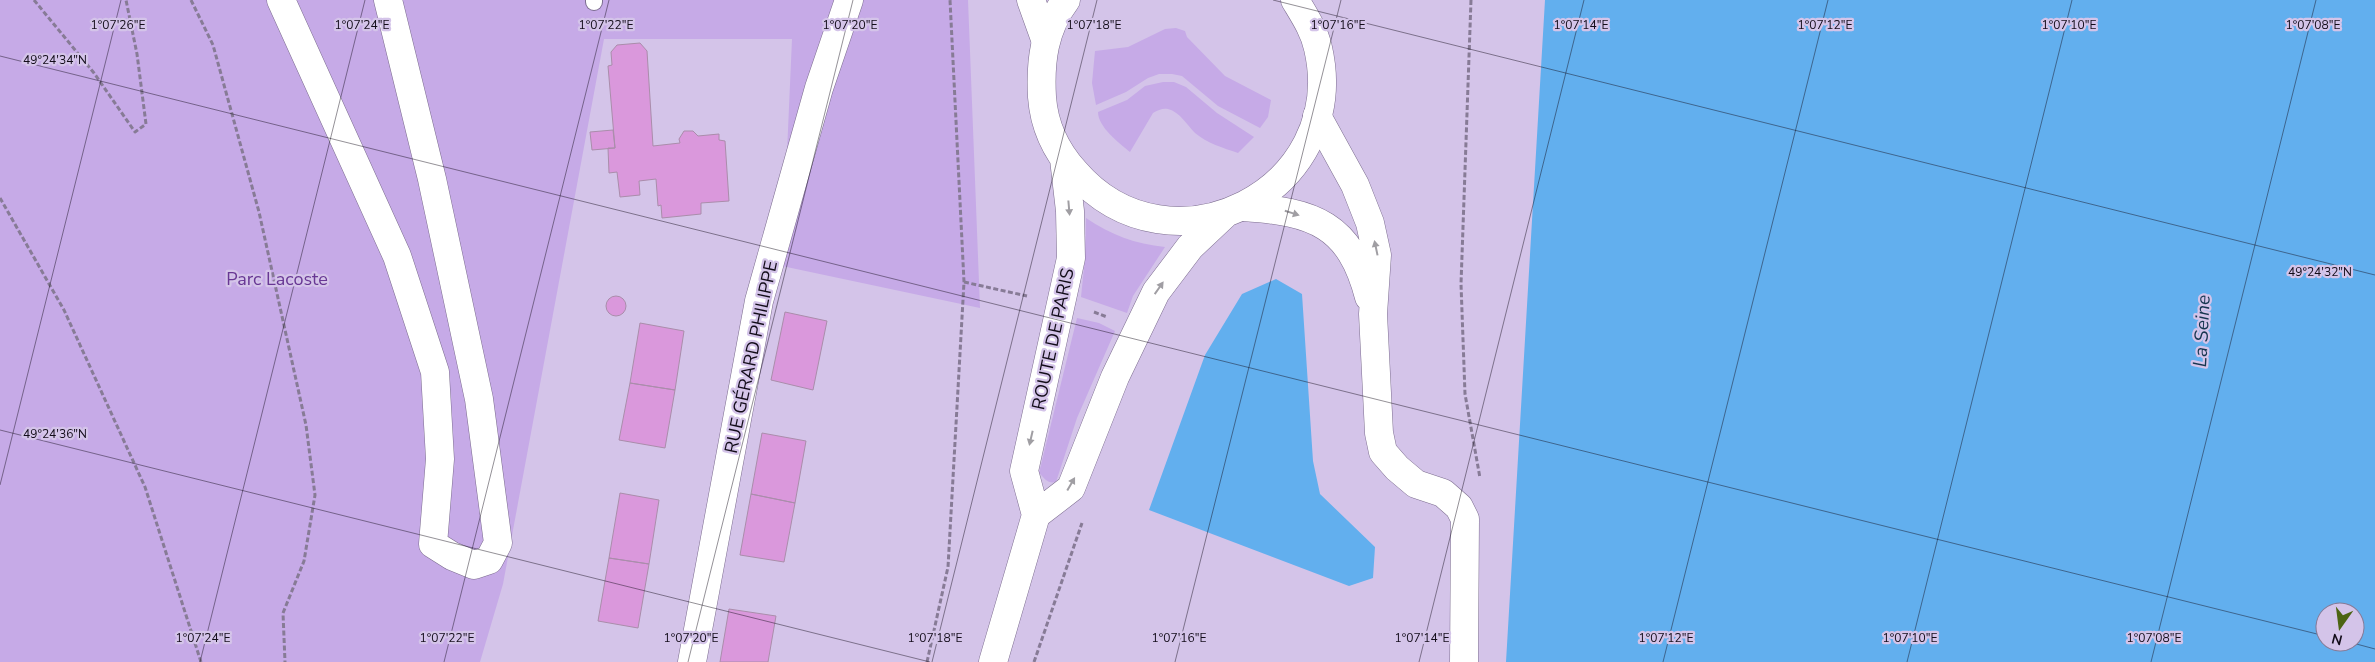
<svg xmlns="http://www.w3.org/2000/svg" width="2375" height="662" viewBox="0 0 2375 662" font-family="'Nunito Sans',sans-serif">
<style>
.green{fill:#c6aae7}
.water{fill:#62afee;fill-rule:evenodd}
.building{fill:#da98dc;stroke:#aa8dab}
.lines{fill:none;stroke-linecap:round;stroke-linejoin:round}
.service-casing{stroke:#7c6d8f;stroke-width:18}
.minor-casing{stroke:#7c6d8f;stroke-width:29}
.tertiary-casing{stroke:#7c6d8f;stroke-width:29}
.primary-casing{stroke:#7c6d8f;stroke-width:29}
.path{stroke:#877b96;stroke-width:3;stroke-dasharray:5 2.5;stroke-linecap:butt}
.service{stroke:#fff;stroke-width:16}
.minor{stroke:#fff;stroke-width:28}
.tertiary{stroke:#fff;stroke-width:28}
.primary{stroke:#fff;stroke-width:28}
.oneway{fill:#a09ea3}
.ticks{fill:none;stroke:#120c19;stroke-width:1;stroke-opacity:0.45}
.labels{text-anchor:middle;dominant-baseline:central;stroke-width:4.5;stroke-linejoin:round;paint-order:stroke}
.park-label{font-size:18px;fill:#683794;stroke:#d4c4e9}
.street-label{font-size:18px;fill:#120c19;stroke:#d4c4e9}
.water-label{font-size:19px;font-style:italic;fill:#163650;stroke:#d4c4e9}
.ticks-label{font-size:12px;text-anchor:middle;fill:#120c19;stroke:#d4c4e9;stroke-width:4.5;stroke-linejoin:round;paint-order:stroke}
</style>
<rect width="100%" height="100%" fill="#d4c4e9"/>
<path class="green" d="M0 0H968L980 308 782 266 792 39H604L503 584 480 662H0Z
M1176 28 1185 31 1187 37 1225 76 1271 100 1268 117 1260 128 1218 106 1182 76 1172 74H1159L1148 78 1126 92 1096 105 1092 83 1095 51 1128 47 1165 29Z
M1163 82H1174L1186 87 1217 113 1254 137 1238 153C1223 148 1207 143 1195 133 1187 125 1180 112 1168 109 1163 108 1158 110 1153 113L1130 152C1119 143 1098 127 1098 112L1127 100 1145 86Z
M1086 218C1111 235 1135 244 1165 247L1133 296 1127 313 1081 297 1085 258Z
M1077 318 1099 323 1115 331 1077 418 1056 482C1048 484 1045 479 1039 473Z"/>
<path class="water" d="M1545 0H2375V662H1506ZM2325 612H2355V642H2325Z
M1276 279 1302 294 1313 461 1320 494 1375 547 1373 578 1349 586 1149 510 1205 355 1242 294Z"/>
<path class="building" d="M640 43 647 51 653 146 680 143 679 139 684 131H693L698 136 719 134V140L725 141 729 201 701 203V214L662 218 661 205 658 206 656 179 639 181 640 195 620 197 617 172 609 173 608 148H615L608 66 612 65 611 52 617 45Z
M613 130 615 148 592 150 590 132Z
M606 306a10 10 0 1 1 20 0a10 10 0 1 1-20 0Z
M785 312 827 321 813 390 771 380Z
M640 323 684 331 675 390 630 383Z
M630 383 675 390 665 448 619 440Z
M762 433 806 441 795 503 751 494Z
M620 493 659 500 649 564 609 558Z
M751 494 795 503 784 562 740 555Z
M609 558 649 564 638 628 598 621Z
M729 609 776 616 768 662H720Z"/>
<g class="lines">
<g class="service-casing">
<path id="service" d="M594 0V2"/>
</g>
<g class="minor-casing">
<path id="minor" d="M281 0 397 256 435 372 440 459 433 544 452 556 474 565 489 560 498 543 479 399 432 179 388 0
M1317 116 1355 185 1370 223 1377 255 1373 314 1379 433 1383 452 1397 468 1416 484 1443 493 1459 507 1465 519 1464 662
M1244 207C1314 212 1350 224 1369 297
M692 662 759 301 819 88 849 0"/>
</g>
<g class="tertiary-casing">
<path id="tertiary" d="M1031 0 1045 39"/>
</g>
<g class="primary-casing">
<path id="primary" d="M1066 0C1044 29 1040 61 1042 97 1044 125 1056 151 1075 172 1170 282 1351 191 1318 48 1314 30 1304 15 1295 0
M1036 515 1071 488 1115 377 1156 292 1190 247 1224 215
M993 662 1036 515 1024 471 1071 258 1070 211 1064 159"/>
</g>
<path class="path" d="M34 0 94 73 135 132 146 124 137 54 126 0
M191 0 213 45 259 212 306 425 315 495 304 561 283 613 285 662
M1471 0 1461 284 1465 394 1480 478
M0 198 64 310 145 487 201 662
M964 282 1027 296
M1094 312 1107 317
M927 662 948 567 964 282 950 0
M1034 662 1082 523"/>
<use href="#service" class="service"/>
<use href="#minor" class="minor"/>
<use href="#tertiary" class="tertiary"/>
<use href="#primary" class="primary"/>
</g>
<defs><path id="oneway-solid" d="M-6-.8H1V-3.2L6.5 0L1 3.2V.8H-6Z" transform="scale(1.25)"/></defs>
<g class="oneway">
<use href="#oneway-solid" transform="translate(1069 208) rotate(85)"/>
<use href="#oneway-solid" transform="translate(1292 213) rotate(17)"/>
<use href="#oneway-solid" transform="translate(1376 248) rotate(-102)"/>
<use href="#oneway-solid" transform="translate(1159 288) rotate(-55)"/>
<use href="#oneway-solid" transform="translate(1031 438) rotate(103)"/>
<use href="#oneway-solid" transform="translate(1071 484) rotate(-60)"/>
</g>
<path class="ticks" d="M1273 0 2375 275M0 56 2325 636M0 430 930 662M0 485 121 0M2349 642 2375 649M200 662 365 0M444 662 609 0M688 662 853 0M932 662 1097 0M1175 662 1341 0M1419 662 1584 0M1663 662 1828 0M1907 662 2072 0M2151 662 2316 0"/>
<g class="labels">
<g class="park-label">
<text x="277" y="279">Parc Lacoste</text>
</g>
<g class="street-label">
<text transform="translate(1053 339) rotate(-78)">ROUTE DE PARIS</text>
<text transform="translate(751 357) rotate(-78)">RUE GÉRARD PHILIPPE</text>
</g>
<g class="water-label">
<text transform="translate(2202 331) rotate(-87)">La Seine</text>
</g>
</g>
<g class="ticks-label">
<text x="362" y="29">1°07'24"E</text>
<text x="606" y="29">1°07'22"E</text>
<text x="850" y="29">1°07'20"E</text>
<text x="1094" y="29">1°07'18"E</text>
<text x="1338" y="29">1°07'16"E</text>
<text x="2069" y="29">1°07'10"E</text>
<text x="118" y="29">1°07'26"E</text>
<text x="1581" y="29">1°07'14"E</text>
<text x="1825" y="29">1°07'12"E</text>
<text x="2313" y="29">1°07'08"E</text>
<text x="55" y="64">49°24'34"N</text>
<text x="2320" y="276">49°24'32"N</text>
<text x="55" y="438">49°24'36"N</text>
<text x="203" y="642">1°07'24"E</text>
<text x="447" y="642">1°07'22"E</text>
<text x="691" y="642">1°07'20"E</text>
<text x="935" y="642">1°07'18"E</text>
<text x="1179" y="642">1°07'16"E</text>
<text x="1422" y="642">1°07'14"E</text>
<text x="1666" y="642">1°07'12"E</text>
<text x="1910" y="642">1°07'10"E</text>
<text x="2154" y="642">1°07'08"E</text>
</g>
<g transform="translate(2340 627) rotate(194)"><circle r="24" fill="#d4c4e9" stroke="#867a96"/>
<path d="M0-4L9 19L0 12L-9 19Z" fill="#4c6413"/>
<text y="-8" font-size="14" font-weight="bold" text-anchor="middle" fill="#120c19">N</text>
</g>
</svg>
